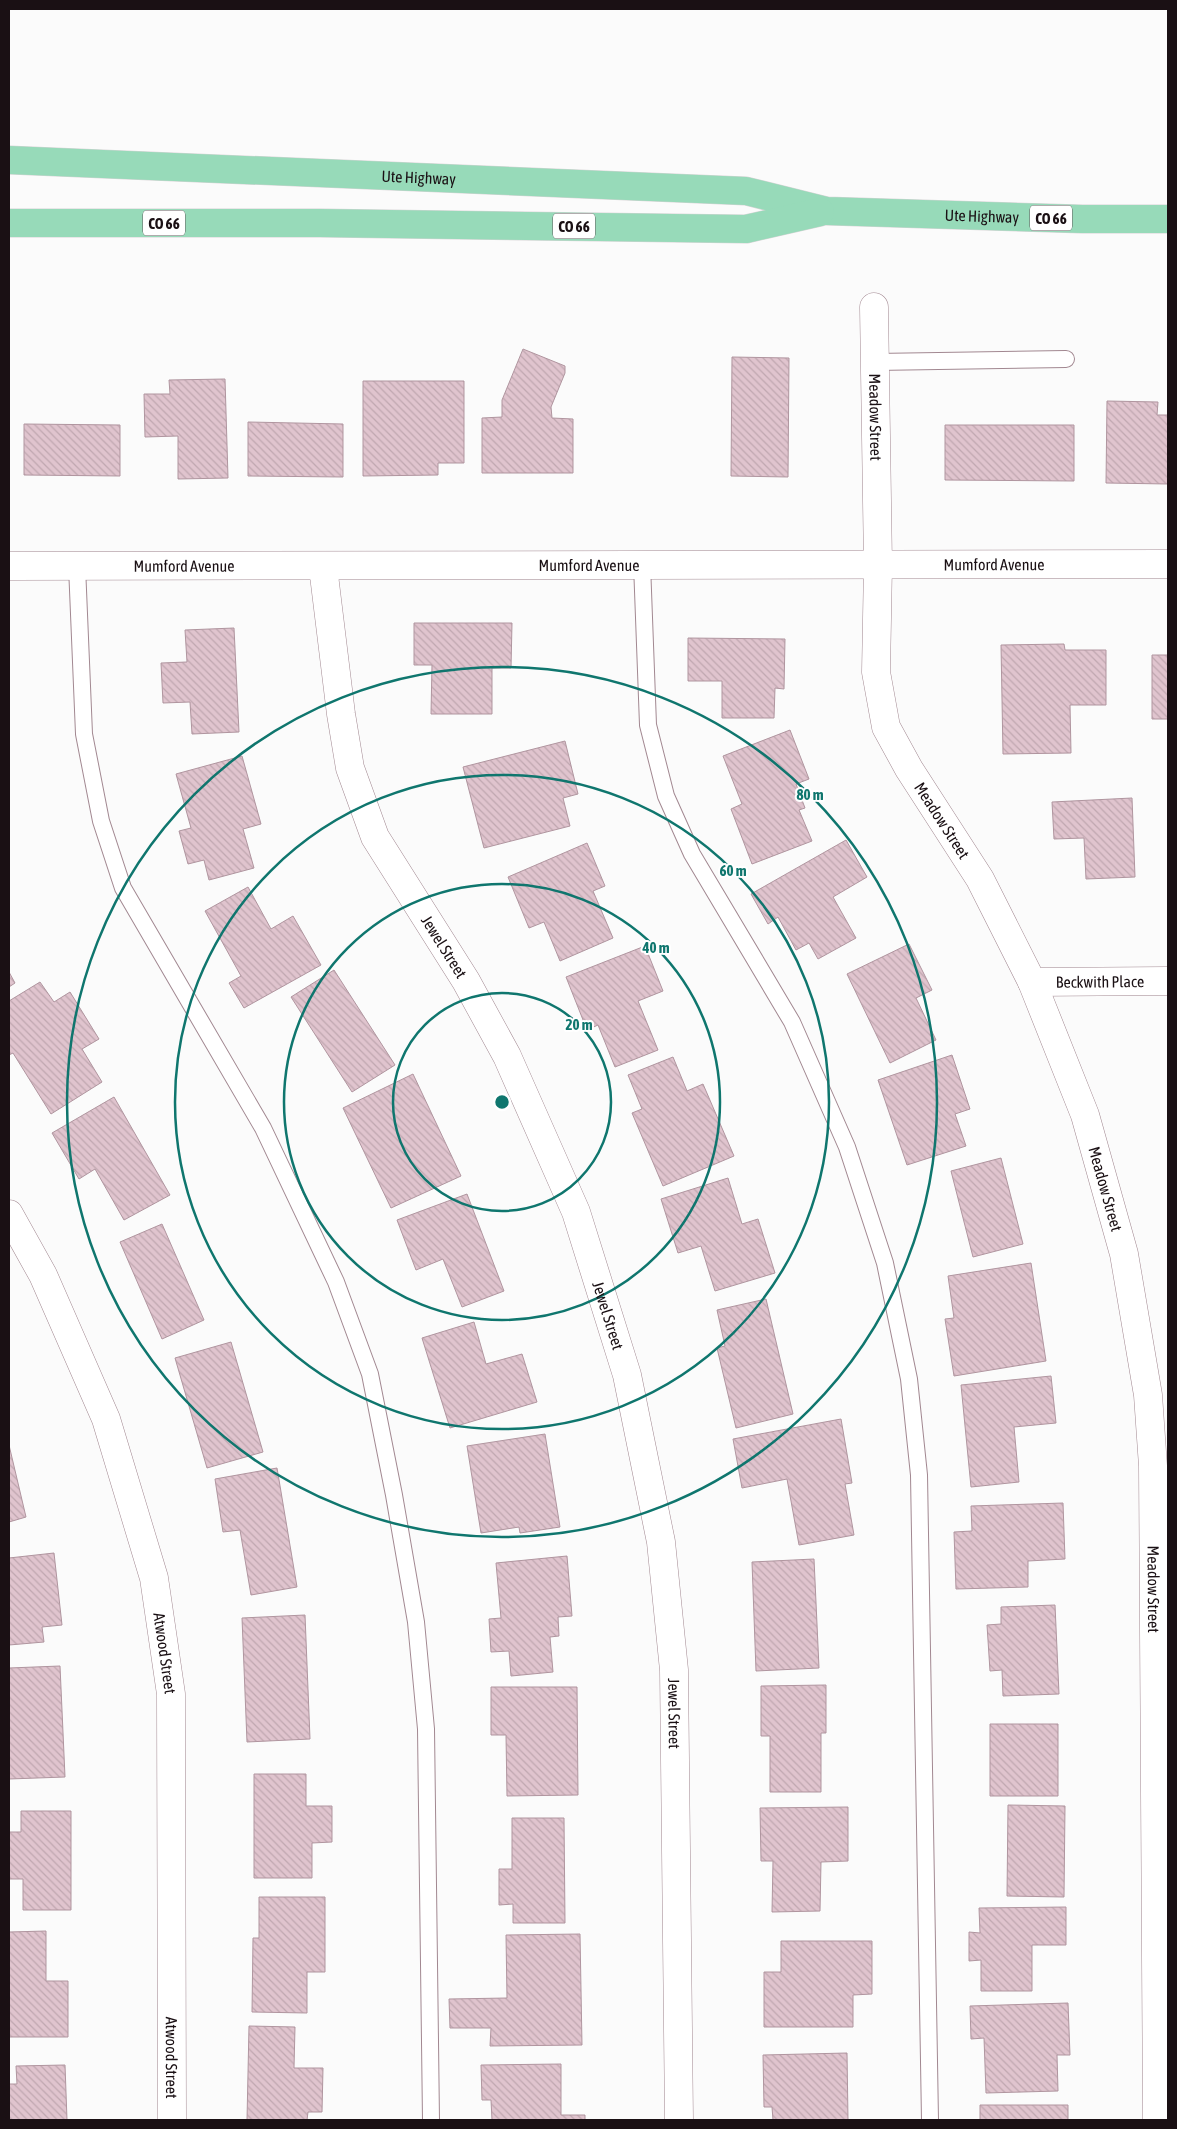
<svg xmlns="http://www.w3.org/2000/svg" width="1177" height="2129" viewBox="0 0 1177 2129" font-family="'Asap Condensed',sans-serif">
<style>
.building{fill:url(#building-back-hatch);stroke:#b0959f}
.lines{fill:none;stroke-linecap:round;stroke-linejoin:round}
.lane-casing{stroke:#a28891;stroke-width:18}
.street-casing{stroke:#a28891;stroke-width:29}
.primary-casing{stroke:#d6d4d5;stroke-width:29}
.lane{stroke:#fff;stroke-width:16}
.street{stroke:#fff;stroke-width:28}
.primary{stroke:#97dab9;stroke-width:28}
.ring{fill:none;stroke:#0f766e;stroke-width:2.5}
.labels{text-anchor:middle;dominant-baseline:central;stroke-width:4;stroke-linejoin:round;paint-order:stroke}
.shield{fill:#fff;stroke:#5f585a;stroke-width:1}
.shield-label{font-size:15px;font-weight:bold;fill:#1a1014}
.street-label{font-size:16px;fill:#1a1014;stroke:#fff}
.centre{fill:#0f766e;stroke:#fff;stroke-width:2.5}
.ring-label{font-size:15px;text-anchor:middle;font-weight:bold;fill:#0f766e;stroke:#fff;stroke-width:4;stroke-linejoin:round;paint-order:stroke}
</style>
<defs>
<pattern id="building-back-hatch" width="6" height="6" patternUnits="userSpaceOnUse" patternTransform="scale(1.25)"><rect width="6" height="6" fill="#e0c4ce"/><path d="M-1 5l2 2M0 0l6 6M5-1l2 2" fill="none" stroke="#c0a7b0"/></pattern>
</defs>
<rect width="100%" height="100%" fill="#fbfbfb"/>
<path class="building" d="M523 349 565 366V373L551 407 552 418 573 419V473H482V418L502 417V400Z
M732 357 789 358 788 477 731 476Z
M225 379 228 478 178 479V436L145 437 144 394H170L169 380Z
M363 381H464V463H438V475L363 476Z
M1107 401 1158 402 1157 415H1168V484L1106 483Z
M248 422 343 424V477L248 476Z
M24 424 120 425V476L24 475Z
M945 425H1074V481L945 480Z
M414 623H512L511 668H492V714H431L432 665H414Z
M234 628 239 732 192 734 190 702 163 703 161 663 187 662 185 630Z
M688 638 785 639 784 689 775 688 774 718H722V681H688Z
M1064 644 1065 650H1106V705H1070L1071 753 1003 754 1001 645Z
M1152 655H1168V719H1152Z
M790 730 809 779 796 784 805 808 799 810 812 841 752 864 731 809 742 804 723 756Z
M565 741 578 794 563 798 570 826 484 848 463 767Z
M242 756 261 824 243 829 254 868 209 880 204 860 188 864 179 831 191 828 176 774Z
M1132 798 1135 877 1086 879 1084 838 1054 839 1052 802Z
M846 840 867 877 833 897 856 938 818 959 809 943 796 950 778 917 768 924 751 894Z
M587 843 605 886 593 891 613 938 560 961 544 922 529 928 508 877Z
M248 887 271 929 293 916 321 965 244 1008 229 983 241 976 205 911Z
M909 944 932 990 916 998 936 1040 890 1063 847 974Z
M645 946 663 991 638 1001 658 1050 615 1067 598 1025 587 1030 566 977Z
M334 970 395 1065 352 1092 291 997Z
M9 972 15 983 9 987Z
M40 982 54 1002 70 992 99 1039 82 1049 102 1082 51 1114 13 1053 9 1055V1001Z
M952 1055 970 1109 955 1114 966 1146 907 1165 878 1080Z
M673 1057 687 1091 703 1084 734 1156 663 1186 632 1113 642 1109 628 1075Z
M413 1074 461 1176 391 1208 343 1108Z
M114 1097 170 1195 124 1220 95 1169 79 1179 52 1133Z
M1001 1158 1023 1244 973 1257 951 1171Z
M728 1178 742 1224 758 1219 775 1273 715 1291 701 1246 678 1253 661 1199Z
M467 1194 504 1291 462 1307 443 1259 416 1270 397 1220Z
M162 1224 204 1320 162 1339 120 1242Z
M1031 1263 1046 1361 954 1376 945 1319 954 1318 948 1276Z
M766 1299 793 1414 736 1428 717 1348 725 1346 717 1310Z
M474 1322 486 1364 522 1354 537 1402 450 1428 422 1338Z
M231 1342 263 1452 207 1468 175 1358Z
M1051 1376 1056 1423 1014 1427 1019 1482 971 1487 961 1385Z
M841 1419 852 1483 845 1484 854 1535 799 1545 787 1479 742 1488 733 1439Z
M545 1434 560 1527 520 1533 519 1527 481 1533 467 1446Z
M9 1445 26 1517 9 1522Z
M277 1468 297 1587 251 1595 240 1530 223 1532 215 1479Z
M1063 1503 1065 1559 1028 1561V1587L956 1589 954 1532 972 1531 971 1506Z
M54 1553 62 1625 42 1627 44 1642 9 1645V1558Z
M567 1556 572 1616 558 1617 559 1636 550 1637 553 1672 511 1676 509 1651 491 1652 489 1619 501 1618 496 1563Z
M814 1559 819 1668 756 1671 752 1562Z
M1055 1605 1059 1694 1003 1696 1002 1670 990 1671 987 1625 1001 1624V1607Z
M305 1615 310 1739 247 1742 242 1618Z
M60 1666 65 1777 9 1779V1668Z
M826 1685V1733H821V1792H770V1736H761V1686Z
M491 1687H577L578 1795 507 1796 506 1735H491Z
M990 1724H1058V1796H990Z
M254 1774H306V1806H332V1842L312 1843V1878H254Z
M1008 1805 1065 1806 1064 1897 1007 1896Z
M848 1807V1861L821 1862 820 1911 772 1912 773 1861H761L760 1808Z
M21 1811H71V1910H23V1879H9V1832H21Z
M512 1818H564L565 1923H513V1904L499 1905V1869H512Z
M259 1897H325V1972H307V2013L252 2012 253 1938H259Z
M1066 1907V1945H1032V1991H981V1960L969 1961V1932L980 1933 979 1908Z
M46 1931V1981H68V2037H9V1932Z
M580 1934 582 2045 490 2046 491 2028H450L449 1999 507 1998 506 1935Z
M781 1941H872V1994L853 1995V2027H764V1972H781Z
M1068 2003 1070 2055H1057L1058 2091 986 2093 984 2038 971 2039 970 2006Z
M249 2026 295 2027 294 2068H323L322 2112H308L307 2120H247Z
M847 2053 848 2120H773L772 2107H764L763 2055Z
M561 2064V2115H585V2120H492L491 2100H482L481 2065Z
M65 2065 67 2120H9V2084H17L16 2066Z
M980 2105H1068V2120H980Z"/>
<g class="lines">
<g class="lane-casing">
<path id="lane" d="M875 362 1066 359
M642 564 648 725 666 796 692 854 792 1022 847 1147 885 1263 909 1379 919 1475 930 2120
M77 566 84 734 101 821 123 888 263 1128 336 1282 370 1374 394 1495 416 1622 426 1729 431 2120"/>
</g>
<g class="street-casing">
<g id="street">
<path id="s1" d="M874 307 878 565 876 672 886 727 909 769 980 879 1032 982 1085 1115 1124 1254 1148 1395 1153 1466 1157 2120"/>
<path id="s2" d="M9 566 1168 564"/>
<path id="s3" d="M323 567 341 714 350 768 375 837 466 981 507 1056 576 1212 627 1375 661 1542 674 1670 679 2120"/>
<path id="s4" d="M1032 982 1168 981"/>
<path id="s5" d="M9 1214 43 1275 106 1419 154 1578 171 1694 172 2120"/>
</g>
</g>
<g class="primary-casing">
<g id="primary">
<path id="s6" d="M9 160 746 191 827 211 1082 219H1168"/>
<path d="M9 223H320L746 229 820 212"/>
</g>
</g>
<use href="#lane" class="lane"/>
<use href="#street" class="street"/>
<use href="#primary" class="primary"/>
</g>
<g class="ring">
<circle cx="502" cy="1102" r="109"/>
<circle cx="502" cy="1102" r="218"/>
<circle cx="502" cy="1102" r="327"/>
<circle cx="502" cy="1102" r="435"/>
</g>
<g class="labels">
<g class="shield">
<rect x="1030" y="205.5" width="42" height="25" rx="4"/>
<rect x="143" y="210.5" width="42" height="25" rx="4"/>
<rect x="553" y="213.5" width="42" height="25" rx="4"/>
</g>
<g class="shield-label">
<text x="1051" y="218">CO 66</text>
<text x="164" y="223">CO 66</text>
<text x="574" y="226">CO 66</text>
</g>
<g class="street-label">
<text stroke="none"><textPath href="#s6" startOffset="410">Ute Highway</textPath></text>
<text stroke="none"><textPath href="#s6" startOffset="976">Ute Highway</textPath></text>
<text stroke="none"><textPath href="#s1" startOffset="110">Meadow Street</textPath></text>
<text stroke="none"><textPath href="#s2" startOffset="580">Mumford Avenue</textPath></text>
<text stroke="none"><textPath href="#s2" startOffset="985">Mumford Avenue</textPath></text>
<text stroke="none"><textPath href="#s2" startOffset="175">Mumford Avenue</textPath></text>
<text stroke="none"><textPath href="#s1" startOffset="530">Meadow Street</textPath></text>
<text stroke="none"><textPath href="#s3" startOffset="406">Jewel Street</textPath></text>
<text stroke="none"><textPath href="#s4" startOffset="68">Beckwith Place</textPath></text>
<text stroke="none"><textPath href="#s1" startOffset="935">Meadow Street</textPath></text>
<text stroke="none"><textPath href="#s3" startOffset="811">Jewel Street</textPath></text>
<text stroke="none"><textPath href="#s1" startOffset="1340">Meadow Street</textPath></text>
<text stroke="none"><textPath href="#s5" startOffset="469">Atwood Street</textPath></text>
<text stroke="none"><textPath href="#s3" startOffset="1216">Jewel Street</textPath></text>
<text stroke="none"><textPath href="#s5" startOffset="874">Atwood Street</textPath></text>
</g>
</g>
<circle cx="502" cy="1102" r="8" class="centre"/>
<g class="ring-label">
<text x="810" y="800">80 m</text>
<text x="733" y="876">60 m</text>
<text x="656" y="953">40 m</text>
<text x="579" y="1030">20 m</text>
</g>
<rect width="1177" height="2129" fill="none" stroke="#1a1014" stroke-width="20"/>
</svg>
